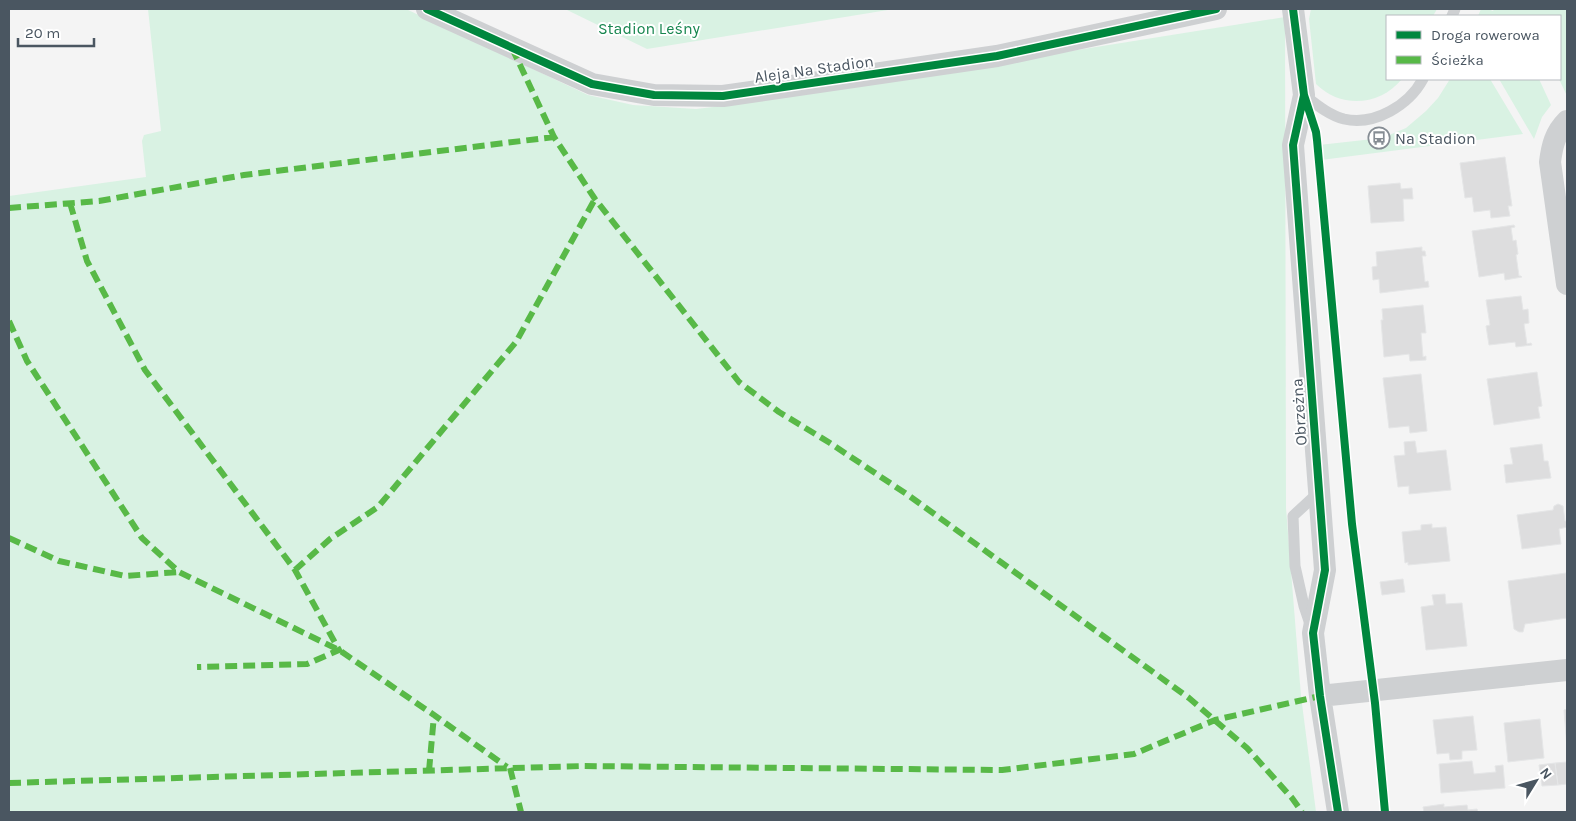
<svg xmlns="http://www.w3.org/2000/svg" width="1576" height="821" viewBox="0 0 1576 821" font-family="Karla,sans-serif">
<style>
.green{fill:#d9f2e3}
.building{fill:#ddddde;stroke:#e5e6e7}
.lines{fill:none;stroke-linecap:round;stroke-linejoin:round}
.service{stroke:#ced0d2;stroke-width:11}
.minor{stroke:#ced0d2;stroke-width:22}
.quiet{stroke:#58b947;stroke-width:6;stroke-dasharray:12 6;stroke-linecap:butt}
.cycleway-casing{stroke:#fff;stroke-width:11}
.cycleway{stroke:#00873e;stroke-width:8}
.labels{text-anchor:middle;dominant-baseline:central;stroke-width:4;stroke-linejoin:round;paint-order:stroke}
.park-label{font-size:16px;fill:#17864f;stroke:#fff}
.street-label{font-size:16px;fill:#4a5661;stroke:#fff}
.poi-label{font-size:16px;fill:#4a5661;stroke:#fff;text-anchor:start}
</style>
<rect width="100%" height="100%" fill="#f4f4f4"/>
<path class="green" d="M148 9H406L588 95 633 105 696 109 730 105 1285 17 1286 508 1301 696 1316 812H9V196L146 177 142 141 144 135 161 131Z
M565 9H894L647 49Z
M1311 9H1437L1433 16H1387V79H1402C1380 106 1341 109 1316 84L1309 19Z
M1481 9H1488L1493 11 1494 9H1567V96L1559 79 1560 16H1478Z
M1450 79H1490L1523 134 1321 160 1319 145 1382 138 1406 128 1426 111 1438 98Z
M1499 79H1539L1551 105 1542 117 1534 139Z"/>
<path class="building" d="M1505 157 1512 206H1508L1510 216 1491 218 1490 210 1474 212 1472 197 1465 198 1460 163Z
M1400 183 1401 189 1412 188 1413 199H1403L1404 221 1371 223 1368 186Z
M1514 225 1515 227 1511 228 1513 241 1516 240 1518 254 1516 255 1519 276H1521L1522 277 1505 280 1504 273 1479 277 1472 231Z
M1422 247V251H1425L1426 256H1422L1425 282 1428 281 1429 287 1380 293 1379 279 1373 280 1372 267 1377 266 1376 252Z
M1521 296 1523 310 1528 309 1529 323 1524 324 1527 344 1531 343 1532 345 1516 347 1515 342 1489 345 1486 326 1490 325 1486 300Z
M1423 305 1426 333H1421L1423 357 1426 356V360L1410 361 1409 354 1384 357 1381 320H1383L1382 309Z
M1537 372 1542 406 1538 407 1540 418 1494 425 1487 379Z
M1421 374 1427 431 1410 433 1409 426 1389 428 1383 378Z
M1415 441 1417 453 1446 450 1451 490 1409 494V486L1398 487 1394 456 1405 455 1404 442Z
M1542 444 1544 461H1548L1551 478 1506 483 1504 465 1513 464 1510 448Z
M1558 504 1563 506 1565 521H1567V527L1559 529 1561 544 1522 549 1517 515 1553 510 1554 506Z
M1432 524V528L1446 527 1450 561 1408 565V562L1405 563 1402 532 1421 530V525Z
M1566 573 1567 618 1525 624 1523 632H1519L1514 629 1508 581Z
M1403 579 1405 592 1382 595 1380 582Z
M1445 594 1446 604 1462 603 1467 646 1426 650 1421 607 1434 605 1432 595Z
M1567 709V748L1564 710Z
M1473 716 1477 750 1462 751V759L1450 760 1449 753 1437 754 1433 720Z
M1540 719 1544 758 1508 762 1504 723Z
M1472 761 1474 774 1496 772 1495 766 1503 765 1505 788 1441 793 1439 764Z
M1567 762V784L1558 785 1555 763Z
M1555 763 1558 785 1542 786 1539 765Z
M1444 804V807L1467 805 1468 810 1477 809 1478 812H1424L1423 807Z"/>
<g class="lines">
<path class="service" d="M1452 16 1455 9
M1304 95C1317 105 1329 115 1344 119 1375 126 1409 105 1423 79
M1311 627 1304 606 1295 566 1293 516 1319 492"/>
<path class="minor" d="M427 9 592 84 654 95 723 96 997 56 1216 9
M1293 9 1304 95 1293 145 1325 570 1313 633 1320 696 1338 812
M1567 121C1555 133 1552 146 1550 162L1567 284
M1320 696 1567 670"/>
<path class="quiet" d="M512 48 554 137 595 199 739 382 779 412 830 443 908 495 1189 698 1247 748 1292 798 1302 812
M70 203 87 261 145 370 295 570 339 650 307 664 197 667
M9 208 99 201 244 175 554 137
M9 321 27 361 142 538 179 572 339 650 434 715 507 767
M9 538 59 561 125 576 179 572
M295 570 330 539 378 507 516 342 595 199
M510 768 521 812
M429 771 434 715
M9 783 583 766 1002 770 1134 754 1215 720 1320 696"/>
<g class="cycleway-casing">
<path id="cycleway" d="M427 9 592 84 654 95 723 96 997 56 1216 9
M1293 9 1304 95 1293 145 1325 570 1313 633 1320 696 1338 812
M1304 95 1316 132 1317 140 1352 524 1375 703 1385 812"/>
</g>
<use href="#cycleway" class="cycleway"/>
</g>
<defs>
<g id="bus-ring" transform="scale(1.125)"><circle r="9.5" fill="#fff" stroke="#868d94" stroke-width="1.5"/><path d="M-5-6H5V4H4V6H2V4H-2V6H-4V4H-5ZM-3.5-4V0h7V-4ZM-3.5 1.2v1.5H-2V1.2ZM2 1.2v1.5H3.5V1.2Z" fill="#868d94"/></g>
</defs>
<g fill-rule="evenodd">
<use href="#bus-ring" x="1379" y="138"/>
</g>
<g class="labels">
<g class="park-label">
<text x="649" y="28">Stadion Leśny</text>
</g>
<g class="street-label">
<text transform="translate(814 69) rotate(-8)">Aleja Na Stadion</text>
<text transform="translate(1299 412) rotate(-94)">Obrzeżna</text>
</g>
<g class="poi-label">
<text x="1395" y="138">Na Stadion</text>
</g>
</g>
<rect width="1576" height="821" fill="none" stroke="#4a5661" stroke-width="20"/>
<rect x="1386" y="15" width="175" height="65" fill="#ffffff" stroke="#b7bbc0"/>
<rect x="1396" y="31" width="25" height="8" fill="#00873e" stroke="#b7bbc0"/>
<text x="1431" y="40" font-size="15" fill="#4a5661">Droga rowerowa</text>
<rect x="1396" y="56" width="25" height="8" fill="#58b947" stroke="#b7bbc0"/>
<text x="1431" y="65" font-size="15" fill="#4a5661">Ścieżka</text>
<g transform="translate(1536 781) rotate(53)" stroke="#ffffff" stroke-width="4" paint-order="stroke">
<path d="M0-4L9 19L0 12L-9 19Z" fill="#4a5661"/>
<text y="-8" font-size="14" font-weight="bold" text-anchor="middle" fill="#4a5661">N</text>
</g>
<path d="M18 38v8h76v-8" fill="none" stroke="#4a5661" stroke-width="2.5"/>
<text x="25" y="38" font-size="15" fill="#4a5661" stroke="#ffffff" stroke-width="4" paint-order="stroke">20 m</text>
</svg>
